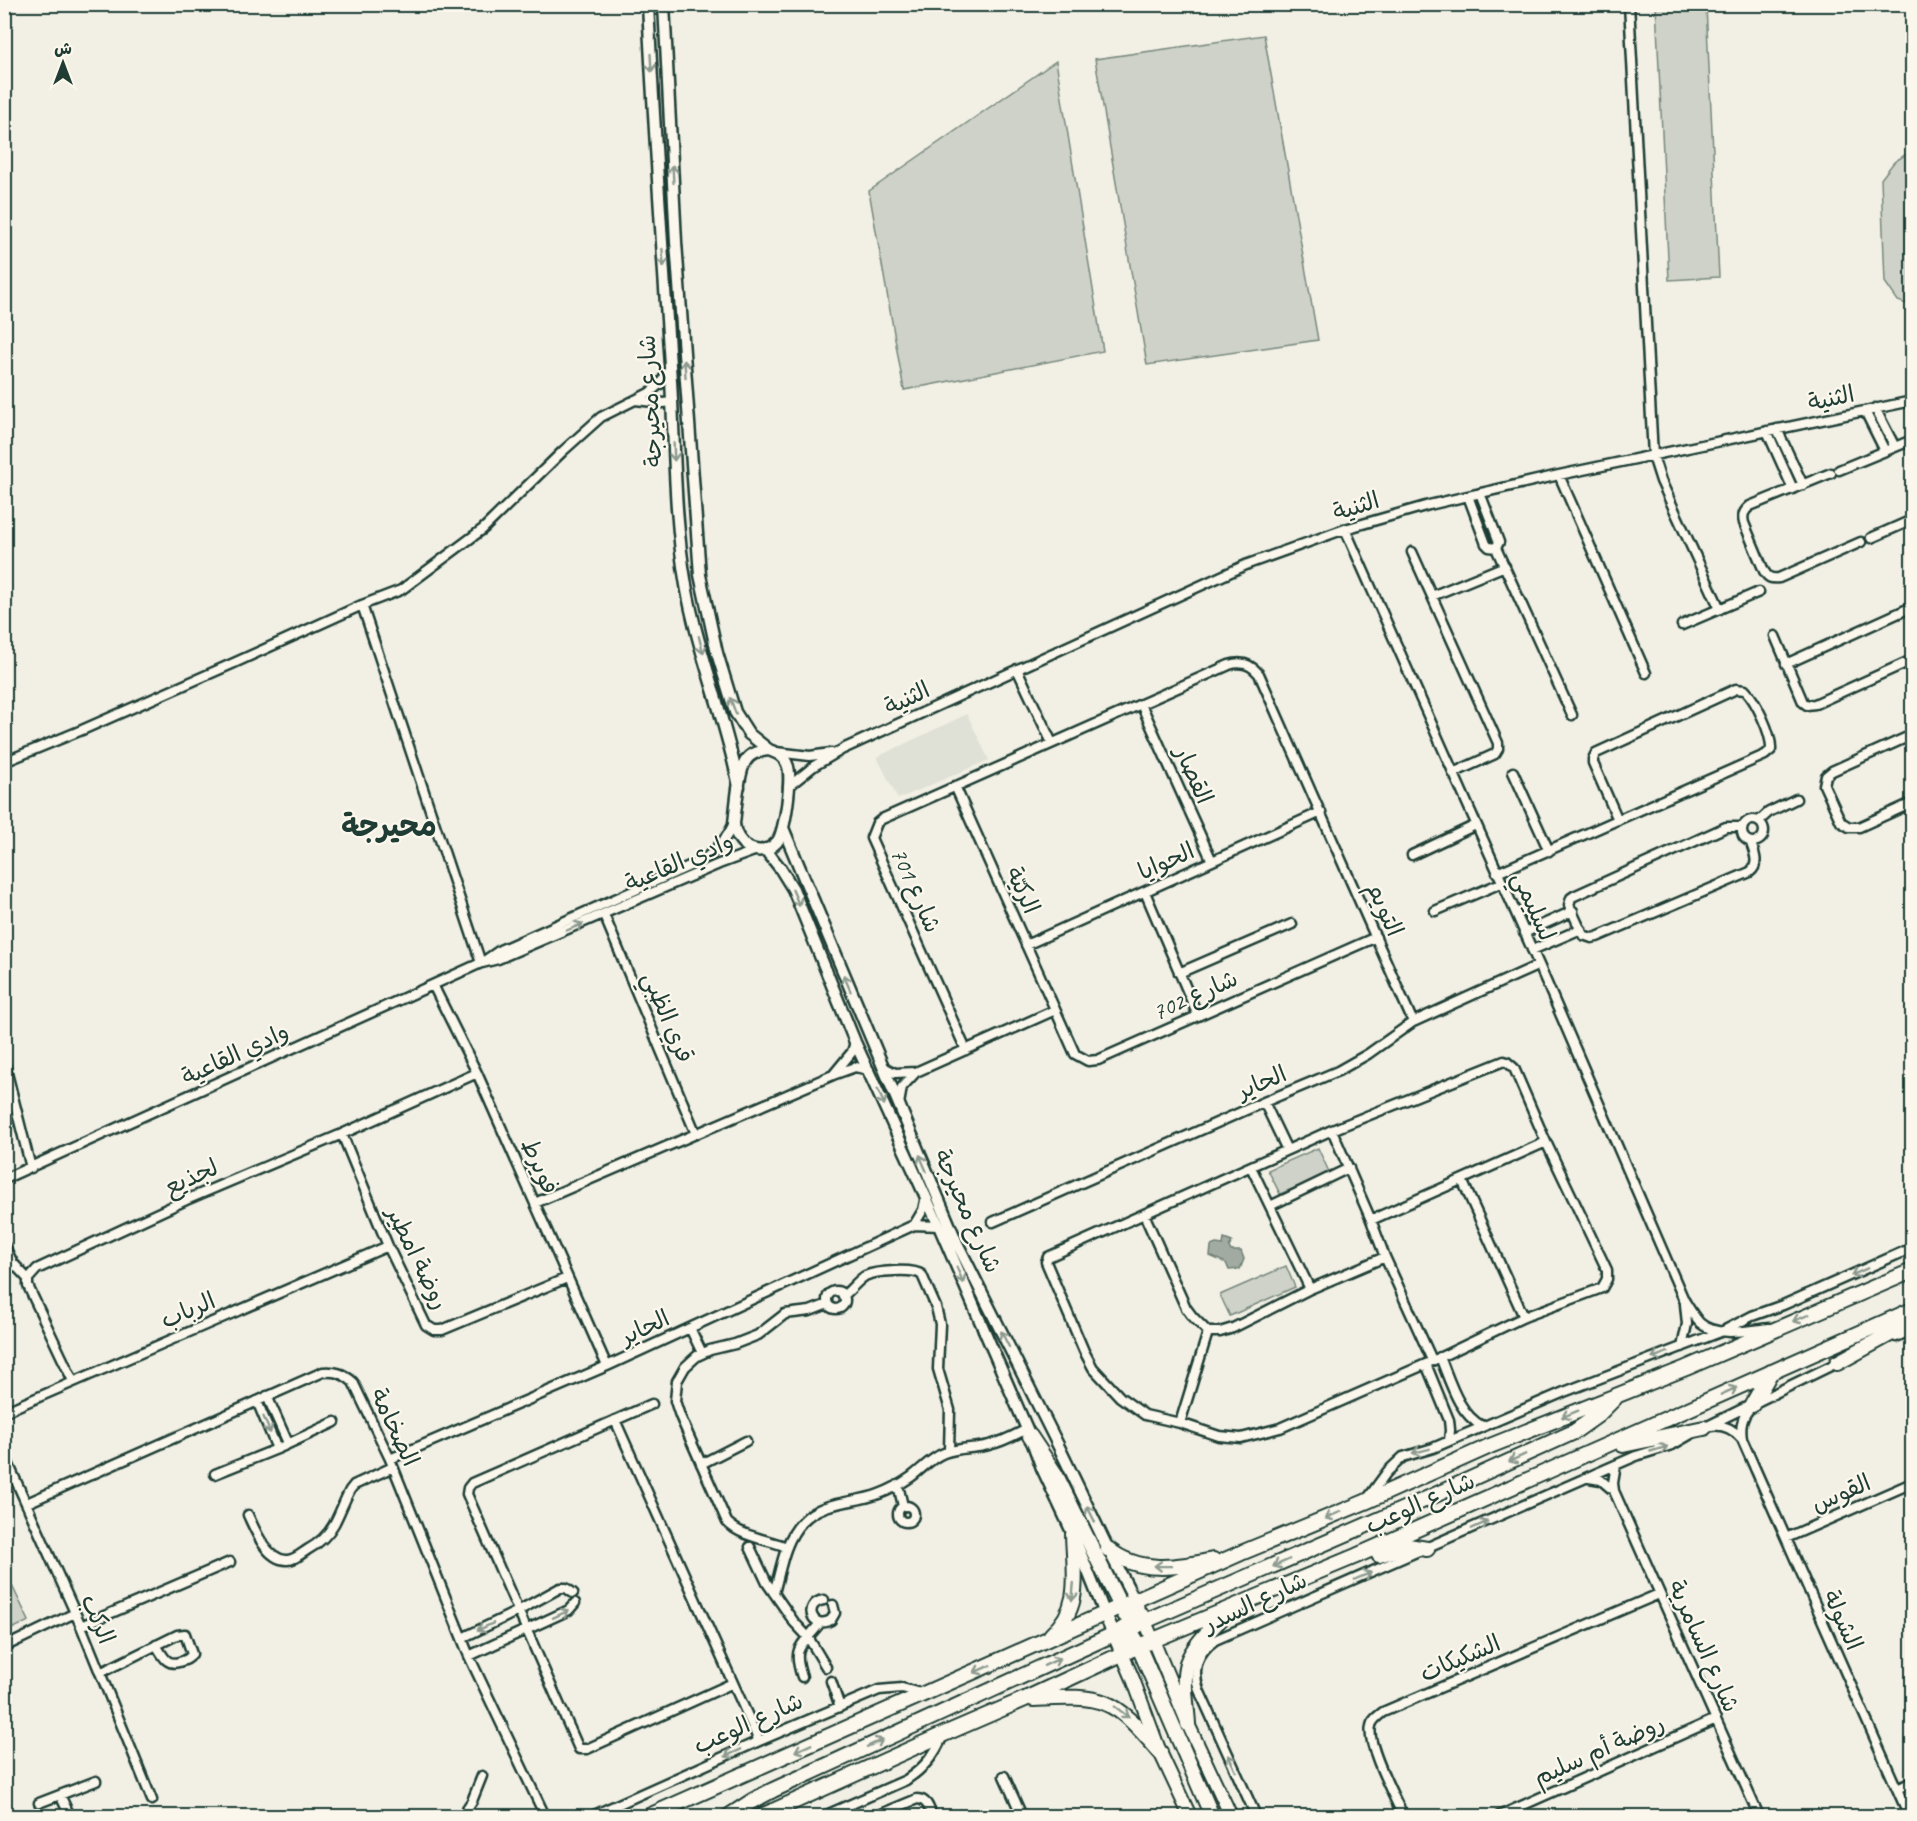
<svg xmlns="http://www.w3.org/2000/svg" width="1917" height="1821" viewBox="0 0 1917 1821" font-family="Caveat,'Playpen Sans Arabic',sans-serif">
<style>
.built{fill:#e0e1d6}
.green{fill:#cfd2c8;stroke:#77887e;stroke-width:1.5}
.water{fill:#a2aba1;stroke:#6e7f75;stroke-width:1.5}
.lines{fill:none;stroke-linecap:round;stroke-linejoin:round}
.minor-casing{stroke:#1f3d34;stroke-width:13}
.tertiary-casing{stroke:#1f3d34;stroke-width:15}
.secondary-casing{stroke:#1f3d34;stroke-width:16}
.primary-casing{stroke:#1f3d34;stroke-width:18}
.minor{stroke:#fbf7ec;stroke-width:8}
.tertiary{stroke:#fbf7ec;stroke-width:10}
.secondary{stroke:#fbf7ec;stroke-width:12}
.primary{stroke:#fbf7ec;stroke-width:14}
.oneway{stroke:#8d9a90}
.labels{text-anchor:middle;dominant-baseline:central;stroke-width:4.5;stroke-linejoin:round;paint-order:stroke}
.street-label{font-size:24px;fill:#1f3d34;stroke:#fbf7ec}
.district-label{font-size:30px;font-weight:bold;fill:#1f3d34;stroke:#fbf7ec}
</style>
<rect width="100%" height="100%" fill="#f2f0e5"/>
<filter id="ink" filterUnits="userSpaceOnUse"><feTurbulence type="fractalNoise" baseFrequency=".0167" numOctaves="2"/><feDisplacementMap in="SourceGraphic" scale="12" xChannelSelector="R" yChannelSelector="G"/><feConvolveMatrix kernelMatrix="1 2 1 2 8 2 1 2 1" color-interpolation-filters="sRGB"/></filter>
<g filter="url(#ink)">
<path class="built" d="M967 714 989 760 898 799 877 757Z"/>
<path class="green" d="M1656 5H1706L1719 277 1669 280Z
M1264 35 1318 340 1147 365 1095 59Z
M1056 61 1103 351 904 390 869 191Z
M1911 151 1912 152V306L1898 301 1885 282 1881 179 1894 162Z
M1318 1148 1330 1174 1280 1194 1268 1170Z
M1286 1266 1295 1287 1230 1316 1220 1295Z
M4 1569 29 1621 5 1632H4Z"/>
<path class="water" d="M1224 1239 1232 1242 1229 1247 1231 1251H1241L1244 1259 1240 1269 1229 1270 1226 1263 1210 1256 1211 1246 1216 1244 1223 1245Z"/>
<g class="lines">
<g class="minor-casing">
<path id="minor" d="M1629 4 1653 456 1661 481 1720 609
M635 400 663 403 672 402
M1875 408 1895 447
M1865 411 1885 451
M1777 429 1803 485
M1767 431 1793 489
M1839 470 1912 440
M1831 473 1750 506C1744 511 1742 515 1744 523L1764 571C1768 578 1771 579 1779 578L1861 542
M1559 475 1646 673
M1468 496 1486 544 1489 547 1496 548 1499 542 1480 493
M1345 529 1539 965 1684 1300C1689 1308 1694 1317 1700 1323 1717 1338 1749 1330 1769 1328
M1871 538 1912 520
M1496 548 1572 715
M1412 552 1498 743V749L1495 754 1453 773
M1432 596 1505 566
M362 605 481 963
M1682 625 1759 592
M1775 636 1803 702 1807 705 1815 704 1912 660
M1786 664 1912 607
M1017 669 1052 743
M1141 704 1212 861
M1912 735 1832 771 1826 776 1824 785 1841 822 1849 827H1859L1912 803
M776 752 810 756 831 753
M4 762 82 730 234 663 362 605 401 590 483 529 563 451 601 417 649 393 660 384 670 368
M1513 772 1549 851
M955 786 1075 1054 1088 1061 1098 1060 1376 937
M788 787 814 766 843 749 1248 564 1345 529 1429 505 1559 475 1912 401
M1742 831a11 11 0 1 1 22 0a11 11 0 1 1-22 0Z
M1759 821 1769 812 1796 799
M1742 827H1726L1574 896 1571 898 1569 905 1583 935 1592 938 1597 937 1750 872C1760 864 1754 853 1751 843
M1412 855 1476 825
M1497 873 1765 755 1771 750C1772 734 1756 701 1745 690L1736 689 1596 753 1593 759V763L1618 820
M1145 892 1198 1016
M1435 911 1501 883
M604 915 696 1134
M1524 933 1573 911
M1026 945 1321 812
M1532 950 1581 929
M482 963 498 959 719 864 757 850
M1179 973 1292 924
M433 985 477 1073 607 1366
M966 1050 871 838 877 823 882 819 1229 665C1241 661 1251 664 1259 674L1413 1022
M4 1061 31 1168
M1504 1061 1507 1062 1514 1068 1546 1142 1607 1270V1279L1602 1288 1524 1317 1426 1364 1280 1428 1241 1438 1219 1436 1180 1423 1145 1415 1120 1397 1093 1368 1084 1351 1046 1262 1048 1257 1332 1130Z
M882 1066 895 1073 916 1072 1055 1010
M833 1075 852 1052 855 1042
M1264 1102 1287 1150
M899 1104 902 1087 916 1072
M1332 1130 1371 1220 1385 1257
M342 1134 388 1246 426 1325 434 1330H442L567 1278
M1251 1167 1310 1289
M4 1179 481 963 500 950 703 860C717 850 727 839 734 823
M1462 1180 1524 1317
M535 1203 833 1075 855 1067 869 1070
M1270 1206 1349 1168
M1144 1214 1186 1308 1192 1316 1208 1332H1220L1233 1328 1310 1289 1385 1257 1432 1360
M1371 1220 1546 1142
M993 1222 1264 1102 1338 1071 1368 1054 1413 1022 1539 965
M914 1225 923 1210 926 1196
M4 1245 13 1263 28 1279
M827 1300a9 9 0 1 1 18 0a9 9 0 1 1-18 0Z
M843 1296C851 1290 857 1281 865 1276 875 1271 914 1268 922 1275L936 1307 940 1324 938 1369 950 1410 949 1451
M690 1328 702 1353
M1896 1337 1912 1330
M1682 1347 1687 1324 1685 1304
M1440 1357C1450 1381 1458 1413 1482 1426
M1426 1364 1449 1420 1450 1430 1449 1441
M73 1381 28 1286V1279L37 1269 186 1200 342 1134 477 1073
M267 1396 288 1443
M257 1401 277 1449
M652 1404 472 1483 468 1488 467 1494 579 1749H587L733 1683
M1750 1408C1742 1417 1740 1426 1742 1439L1909 1816
M4 1412 388 1246
M615 1420 759 1741
M1180 1423 1208 1332
M1711 1426C1724 1424 1733 1429 1741 1438
M4 1454 81 1626 152 1800
M390 1459 607 1366 914 1225 939 1226
M701 1464 746 1441
M1616 1465 1613 1483 1614 1491 1759 1816
M215 1474 277 1449 335 1422
M1589 1478 1601 1480 1614 1491
M898 1485 903 1506
M1368 1498 1387 1472 1403 1457 1433 1448 1564 1392 1723 1331 1752 1316 1783 1305 1912 1248
M27 1503 323 1372C335 1371 343 1373 353 1382L390 1459 469 1656 545 1816
M898 1514a8 8 0 1 1 16 0a8 8 0 1 1-16 0Z
M248 1515C255 1530 266 1559 286 1560 293 1561 301 1554 307 1550 318 1544 328 1535 334 1524 340 1513 344 1501 350 1490L354 1485 393 1467
M1786 1538 1912 1483
M750 1547 767 1583 794 1622 808 1637 826 1667
M787 1547C767 1539 741 1537 727 1522L680 1416 675 1401 677 1381 685 1367 697 1356 710 1350 735 1344 758 1335 785 1314 810 1311 828 1304
M774 1593C781 1569 784 1541 802 1522 822 1500 853 1504 879 1494 890 1490 901 1484 911 1477 922 1469 931 1458 944 1453 959 1447 974 1449 989 1445 1003 1442 1015 1435 1027 1429
M824 1600C802 1603 812 1631 831 1620L835 1613 833 1605
M81 1626 230 1562
M462 1638 518 1611 560 1588H566L573 1593
M4 1647 75 1613
M469 1656 569 1610 575 1603
M100 1673 177 1635 185 1634 192 1654C189 1659 186 1660 179 1662 166 1666 163 1655 156 1645
M802 1677C791 1645 803 1646 820 1623
M831 1681 840 1707
M1004 1776 1022 1816
M1897 1789 1912 1782
M60 1795 70 1816
M39 1803 96 1781
M462 1816 472 1801 482 1776
M592 1816 759 1741 879 1690 902 1688 924 1694
M824 1816 906 1780C924 1768 935 1755 943 1735
M876 1816 917 1799C927 1799 929 1808 932 1816
M1256 1816 1199 1690C1192 1669 1197 1653 1215 1640L1636 1456 1672 1445 1691 1434 1841 1361
M1403 1816C1395 1798 1366 1744 1371 1726 1372 1720 1378 1716 1383 1712L1659 1594
M1499 1816 1716 1719"/>
</g>
<g class="tertiary-casing">
<path id="tertiary" d="M648 4C654 130 663 256 671 381 675 449 674 518 686 585 698 654 726 719 739 787
M664 4 676 242 700 575 717 653 735 712 749 734 769 750
M4 6 9 4
M769 750C777 753 784 756 787 764 793 776 785 833 777 842 759 861 735 845 734 823 736 808 738 774 745 762 750 753 759 751 769 750Z
M783 828 957 1243 1059 1447 1108 1549 1135 1601
M765 849 780 868 793 889 855 1042 939 1226 1030 1436 1042 1468 1073 1534 1105 1614"/>
</g>
<g class="secondary-casing">
<path id="secondary" d="M1105 1614 1133 1679 1160 1752 1190 1816
M1142 1614 1188 1724 1231 1816"/>
</g>
<g class="primary-casing">
<path id="primary" d="M1837 1363 1912 1322
M1752 1405 1771 1372
M1030 1436 1056 1475 1125 1615
M1623 1445 1704 1428
M1108 1549C1138 1574 1177 1568 1213 1560
M1379 1555 1408 1546 1427 1549
M1051 1635C1083 1607 1074 1573 1073 1534
M1135 1638 1212 1816
M1122 1654C1118 1636 1132 1629 1145 1621L1413 1505 1574 1432 1598 1415 1615 1398
M1033 1699C1106 1695 1112 1697 1160 1752
M1188 1724C1187 1705 1182 1681 1187 1663 1194 1643 1214 1627 1228 1611
M649 1816 1241 1553 1365 1502 1490 1446 1686 1368 1912 1271
M729 1816 752 1801 773 1790 1114 1634C1128 1626 1142 1619 1135 1601
M762 1816 944 1734 1025 1699 1139 1646 1356 1556 1912 1310"/>
</g>
<use href="#minor" class="minor"/>
<use href="#tertiary" class="tertiary"/>
<use href="#secondary" class="secondary"/>
<use href="#primary" class="primary"/>
</g>
<defs><path id="oneway-shaft" d="M-6 0H5M1.5-3L5.5 0L1.5 3" fill="none" stroke-width="1.6" stroke-linecap="round" stroke-linejoin="round" transform="scale(1.5)"/></defs>
<g class="oneway">
<use href="#oneway-shaft" transform="translate(651 63) rotate(87)"/>
<use href="#oneway-shaft" transform="translate(673 174) rotate(-93)"/>
<use href="#oneway-shaft" transform="translate(663 258) rotate(86)"/>
<use href="#oneway-shaft" transform="translate(685 369) rotate(-94)"/>
<use href="#oneway-shaft" transform="translate(674 452) rotate(88)"/>
<use href="#oneway-shaft" transform="translate(701 645) rotate(76)"/>
<use href="#oneway-shaft" transform="translate(733 706) rotate(-110)"/>
<use href="#oneway-shaft" transform="translate(796 898) rotate(67)"/>
<use href="#oneway-shaft" transform="translate(575 927) rotate(-23)"/>
<use href="#oneway-shaft" transform="translate(847 983) rotate(-113)"/>
<use href="#oneway-shaft" transform="translate(881 1097) rotate(66)"/>
<use href="#oneway-shaft" transform="translate(923 1163) rotate(-113)"/>
<use href="#oneway-shaft" transform="translate(1859 1272) rotate(156)"/>
<use href="#oneway-shaft" transform="translate(960 1275) rotate(67)"/>
<use href="#oneway-shaft" transform="translate(1801 1318) rotate(157)"/>
<use href="#oneway-shaft" transform="translate(1005 1339) rotate(-117)"/>
<use href="#oneway-shaft" transform="translate(1660 1355) rotate(160)"/>
<use href="#oneway-shaft" transform="translate(1729 1391) rotate(-24)"/>
<use href="#oneway-shaft" transform="translate(1570 1414) rotate(158)"/>
<use href="#oneway-shaft" transform="translate(267 1425) rotate(67)"/>
<use href="#oneway-shaft" transform="translate(1659 1449) rotate(-16)"/>
<use href="#oneway-shaft" transform="translate(1421 1451) rotate(166)"/>
<use href="#oneway-shaft" transform="translate(1517 1458) rotate(156)"/>
<use href="#oneway-shaft" transform="translate(1091 1514) rotate(-116)"/>
<use href="#oneway-shaft" transform="translate(1333 1515) rotate(157)"/>
<use href="#oneway-shaft" transform="translate(1480 1525) rotate(-24)"/>
<use href="#oneway-shaft" transform="translate(1281 1563) rotate(156)"/>
<use href="#oneway-shaft" transform="translate(1163 1566) rotate(-179)"/>
<use href="#oneway-shaft" transform="translate(1363 1576) rotate(-23)"/>
<use href="#oneway-shaft" transform="translate(1073 1592) rotate(95)"/>
<use href="#oneway-shaft" transform="translate(561 1614) rotate(-25)"/>
<use href="#oneway-shaft" transform="translate(485 1627) rotate(155)"/>
<use href="#oneway-shaft" transform="translate(1052 1662) rotate(-25)"/>
<use href="#oneway-shaft" transform="translate(982 1669) rotate(156)"/>
<use href="#oneway-shaft" transform="translate(1122 1712) rotate(37)"/>
<use href="#oneway-shaft" transform="translate(875 1743) rotate(-25)"/>
<use href="#oneway-shaft" transform="translate(803 1748) rotate(156)"/>
<use href="#oneway-shaft" transform="translate(733 1753) rotate(156)"/>
<use href="#oneway-shaft" transform="translate(1232 1763) rotate(-115)"/>
</g>
</g>
<g class="labels">
<g class="street-label">
<text transform="translate(1831 398) rotate(-12)">الثنية</text>
<text transform="translate(650 401) rotate(-93)">شارع محيرجة</text>
<text transform="translate(1356 506) rotate(-17)">الثنية</text>
<text transform="translate(907 698) rotate(-25)">الثنية</text>
<text transform="translate(1194 775) rotate(66)">القصار</text>
<text transform="translate(1166 861) rotate(-24)">الحوايا</text>
<text transform="translate(679 862) rotate(-23)">وادي القاعية</text>
<text transform="translate(916 890) rotate(66)">شارع 701</text>
<text transform="translate(1023 890) rotate(66)">الركيّة</text>
<text transform="translate(1534 906) rotate(66)">لسليمي</text>
<text transform="translate(1385 909) rotate(66)">التويم</text>
<text transform="translate(1195 995) rotate(-24)">شارع 702</text>
<text transform="translate(668 1017) rotate(67)">قري الظبي</text>
<text transform="translate(235 1054) rotate(-25)">وادي القاعية</text>
<text transform="translate(1262 1082) rotate(-23)">الحاير</text>
<text transform="translate(540 1166) rotate(66)">فويرط</text>
<text transform="translate(191 1177) rotate(-24)">لجذيع</text>
<text transform="translate(968 1211) rotate(66)">شارع محيرجة</text>
<text transform="translate(418 1258) rotate(64)">روضة امطير</text>
<text transform="translate(188 1310) rotate(-23)">الرباب</text>
<text transform="translate(645 1327) rotate(-25)">الحاير</text>
<text transform="translate(395 1427) rotate(65)">الصخامة</text>
<text transform="translate(1841 1493) rotate(-23)">القوس</text>
<text transform="translate(1420 1503) rotate(-24)">شارع الوعب</text>
<text transform="translate(1255 1602) rotate(-25)">شارع السدر</text>
<text transform="translate(98 1619) rotate(67)">الركب</text>
<text transform="translate(1843 1620) rotate(66)">الشولة</text>
<text transform="translate(1704 1646) rotate(66)">شارع السامرية</text>
<text transform="translate(1460 1658) rotate(-23)">الشكيكات</text>
<text transform="translate(748 1723) rotate(-24)">شارع الوعب</text>
<text transform="translate(1599 1750) rotate(-24)">روضة أم سليم</text>
</g>
<g class="district-label">
<text x="389" y="826">محيرجة</text>
</g>
</g>
<rect width="1917" height="1821" fill="none" stroke="#fbf7ec" stroke-width="24"/>
<rect x="12" y="12" width="1893" height="1797" fill="none" stroke="#1f3d34" stroke-width="2" filter="url(#ink)"/>
<g transform="translate(63 63)" stroke="#fbf7ec" stroke-width="4.5" paint-order="stroke">
<path d="M0-4.5L10 22L0 15L-10 22Z" fill="#1f3d34"/>
<text y="-9" font-size="16" font-weight="bold" text-anchor="middle" fill="#1f3d34">ش</text>
</g>
</svg>
